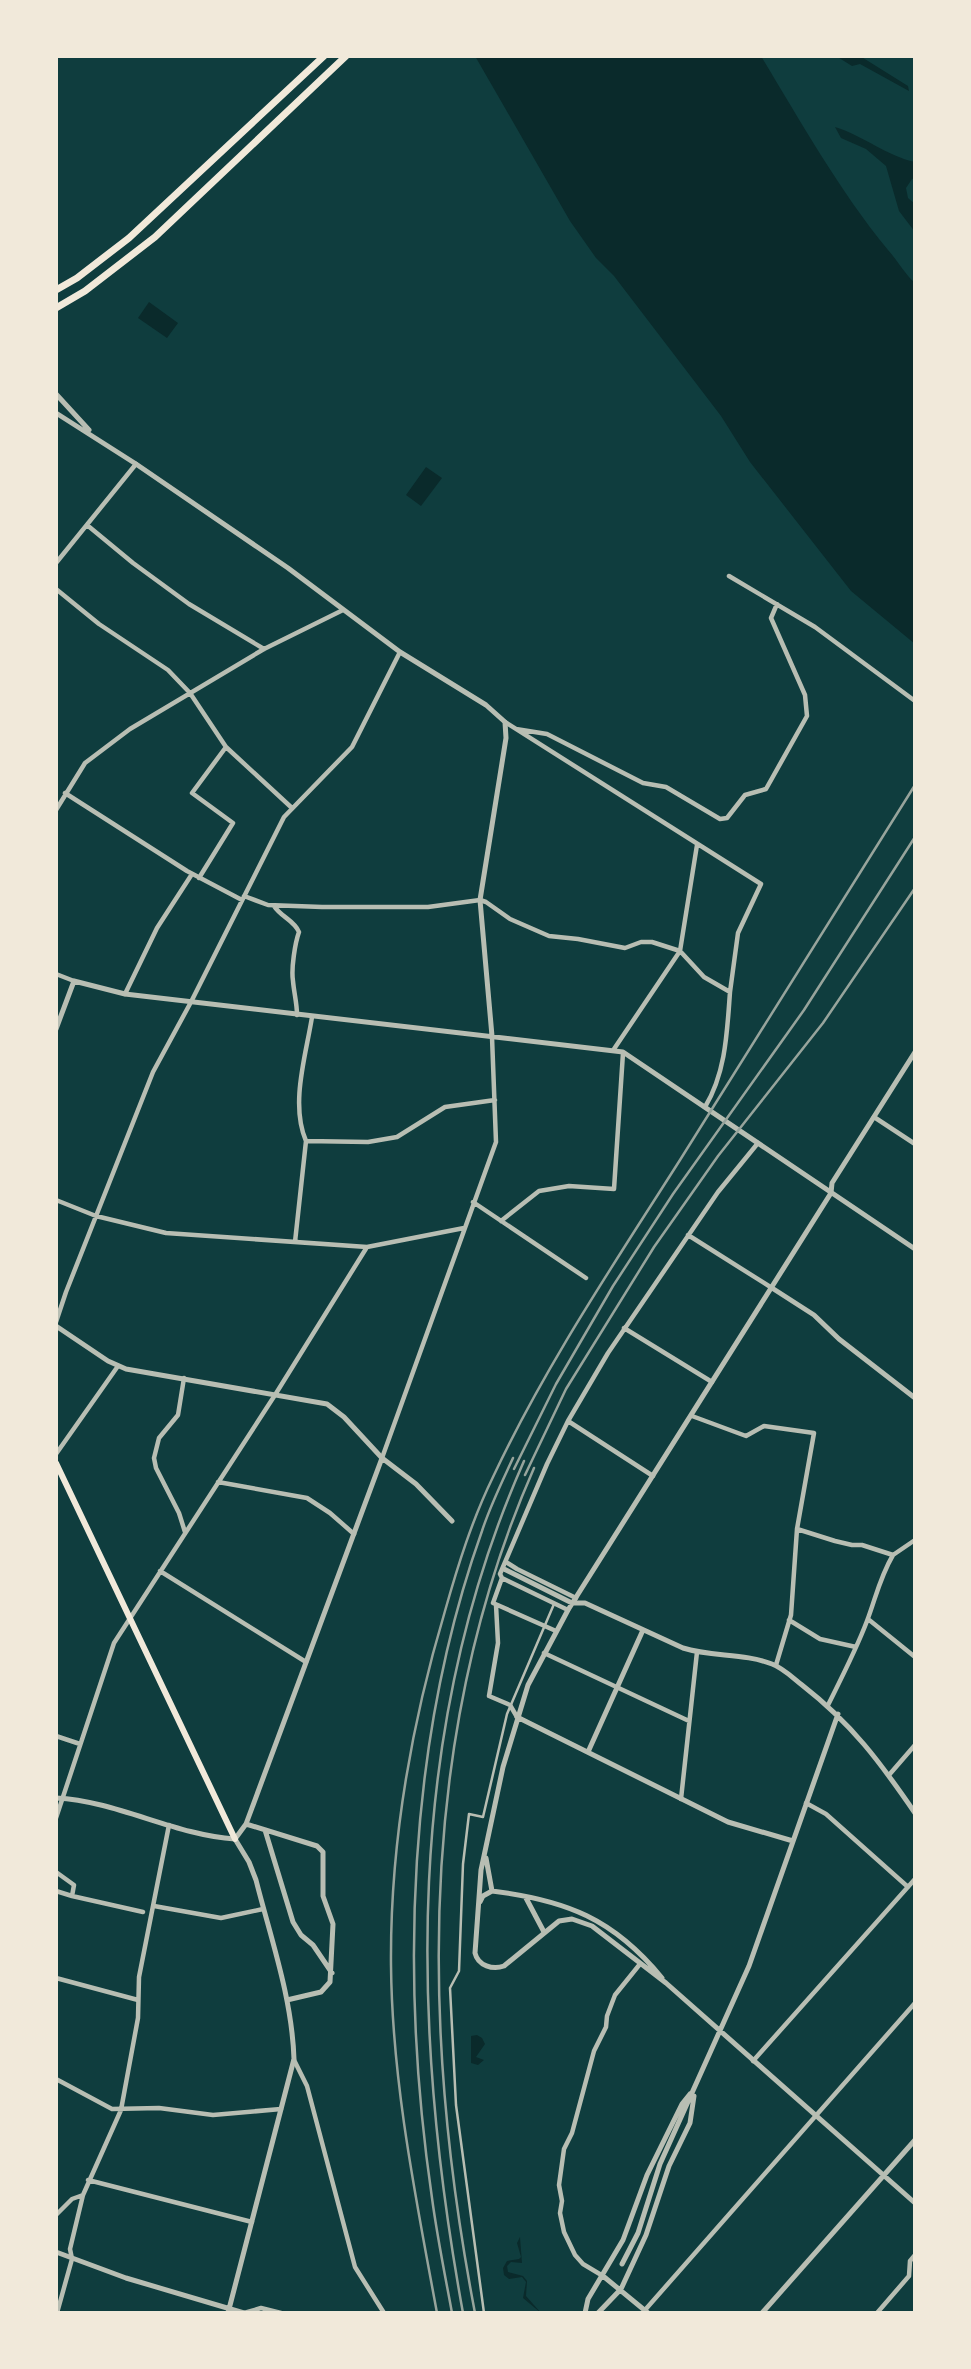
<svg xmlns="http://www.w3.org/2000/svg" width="971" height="2369" viewBox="0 0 971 2369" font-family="Quicksand,sans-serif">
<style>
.water{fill:#0a2a2b}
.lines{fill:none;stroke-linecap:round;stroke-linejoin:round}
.pedestrian{stroke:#b8beb3;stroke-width:2.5}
.minor{stroke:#b8beb3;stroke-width:4.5}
.tertiary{stroke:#b8beb3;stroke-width:5}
.primary{stroke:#f1e9da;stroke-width:6}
.trunk{stroke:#f1e9da;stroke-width:7}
.rail{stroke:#97a49c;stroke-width:2.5}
</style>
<rect width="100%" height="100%" fill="#0f3d3e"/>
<path class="water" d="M475 56H761C801 122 839 190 888 250 898 261 904 273 915 283V644L851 591 750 462 721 416 614 276 596 258 570 221Z
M836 56H860L908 86 909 91 860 64 852 66Z
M835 127C864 136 887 156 915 162V178L912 179 906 188 908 198 915 204V232L899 211 886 166 866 149 841 138Z
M149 302 178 323 167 338 138 318Z
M426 467 442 478 421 506 406 495Z
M477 2035 482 2038 485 2044 476 2057 484 2060 478 2065 471 2063V2036Z
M520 2237 522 2263 511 2262 507 2266 508 2272 523 2276 527 2281 526 2296 541 2313 523 2298 526 2282 522 2277 509 2279 504 2275 503 2268 507 2261 519 2259 521 2257 517 2243Z"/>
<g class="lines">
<path class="pedestrian" d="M484 2313 456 2105 450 1988 459 1971 463 1864 469 1814 483 1817 507 1714 554 1604"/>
<path class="minor" d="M87 525 133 563 189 604 264 649
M56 563 136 464
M729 576 815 627 915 701
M56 589 99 624 168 670 190 693 226 747 292 808
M505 722 761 884 738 933 730 992
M516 729 547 734 643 783 666 787 720 819 727 818 745 795 766 789 807 716 805 695 771 618 777 604
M65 793 187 871 242 900
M56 810 85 763 130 729 264 649 343 610
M199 878 233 823 192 793 226 747
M244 896 268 905 322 907H428L480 900 486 902 510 919 549 936 578 939 625 948 641 942H652L680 951 704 977 730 992C727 1032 726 1072 705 1107
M274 906C281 917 294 920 299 932 295 943 291 969 293 981 294 993 297 1003 297 1015
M56 974 74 981
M125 994 157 928 192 874
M614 1049 680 951 697 845
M874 1117 915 1144
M306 1141 368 1142 397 1137 445 1107 495 1100
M56 1200 96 1216 166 1233 367 1247 464 1228
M473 1202 586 1278
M501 1221 539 1191 569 1186 614 1189 623 1053
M688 1235 772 1288
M295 1242 306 1141C290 1104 306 1055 312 1017
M56 1322 66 1292 153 1072 191 1002 284 817 352 747 400 652
M624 1328 712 1382
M184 1378 178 1415 159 1438 154 1458 156 1468 179 1513 185 1532
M692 1416 746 1436 764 1426 814 1433 797 1529 791 1615 776 1665
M568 1421 653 1476
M56 1454 118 1366
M382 1458 496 1142 492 1037
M218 1482 307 1498 330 1513 354 1534
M797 1529 835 1541 852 1545H862L893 1555 915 1540
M506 1562 517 1569 576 1598
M160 1571 306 1662
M502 1578 568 1610
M496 1605 498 1643 489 1696 510 1705 517 1717
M868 1619 915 1657
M789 1620 820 1639 856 1647
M556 1631 493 1603 502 1578 500 1574 547 1464 568 1421 608 1353 718 1192 758 1143
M544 1653 689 1721
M828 1705C842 1677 856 1650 867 1621 876 1597 880 1577 893 1555
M56 1736 80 1744
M889 1775 915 1745
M681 1799 697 1652
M806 1803 826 1814 908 1887
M56 1818 114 1643 275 1395 367 1247
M56 1872 74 1885 72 1896 143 1912
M56 1891 72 1896
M154 1906 221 1918 263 1909
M56 1978 138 2000
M294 2060 307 2086 355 2267 384 2313
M753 2061 915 1879
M56 2079 112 2109 159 2108 213 2115 281 2109
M88 2180 252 2222
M56 2215 72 2199 83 2195
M603 2276 583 2264 575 2255 564 2232 560 2213 562 2201 559 2185 564 2149 572 2133 594 2051 606 2027 607 2016 615 1995 640 1964
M645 2310 915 2003
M57 2313 72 2259 70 2249 83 2195 121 2110 138 2018 139 1977 169 1825
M244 2313 261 2308 281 2313
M877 2313 909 2276 910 2261 915 2255"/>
<path class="tertiary" d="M56 394 89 430
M56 413 136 464 288 568 400 652 486 705 505 722 506 738 480 900 492 1036
M56 1029 74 981 125 994 623 1052 915 1249
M915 1052 832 1183 831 1193 568 1610 528 1685 503 1767 481 1870 475 1953C478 1966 493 1970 504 1966L559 1921 572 1919 592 1926 666 1983 915 2203
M772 1288 814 1315 839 1339 915 1398
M56 1326 108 1361 126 1369 327 1404 344 1417 382 1458 416 1484 452 1521
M504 1569 572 1603H585L683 1648C712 1657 744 1653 772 1664 783 1668 793 1678 802 1685 852 1724 880 1762 915 1813
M517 1717 728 1822 793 1841
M588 1752 643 1630
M56 1798C117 1801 174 1835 235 1839
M246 1824 317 1846 323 1852V1896L333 1924 330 1982 321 1992 287 2000
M265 1830 293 1922 301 1935 313 1945 332 1973
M235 1839 246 1824 382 1458
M486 1858 492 1891
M526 1898 544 1932
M480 1902 483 1896 492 1891C566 1900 614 1919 662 1978
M56 2252 126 2278 244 2313
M622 2264 638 2233 660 2164 749 1966 838 1714
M603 2276 648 2313
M228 2313 294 2059C292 1998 271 1939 256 1880L249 1862 235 1839
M585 2313 588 2299 623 2240 647 2175 682 2104 690 2094
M598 2313 621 2289 646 2235 669 2166 690 2123 694 2096
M762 2313 915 2140"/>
<path class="primary" d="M56 1463 235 1839"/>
<path class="trunk" d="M56 290 77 278 129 238 324 56
M56 308 85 291 155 237 346 56"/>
<path class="rail" d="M514 1469 556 1384 613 1286 673 1194 804 1010 915 837
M525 1475 566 1389 654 1247 718 1156 823 1023 915 888
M437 2313C416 2199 392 2082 391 1965 390 1846 411 1725 445 1611 458 1565 472 1520 493 1477 545 1366 614 1264 680 1160 758 1035 836 910 915 785
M452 2313C445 2275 437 2236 432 2198 400 1979 407 1741 482 1531 490 1506 502 1482 513 1458
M463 2313C411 2028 404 1731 524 1461
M475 2313C421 2032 417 1734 534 1468"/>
</g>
<rect width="971" height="2369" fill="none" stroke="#f1e9da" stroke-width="116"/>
</svg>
